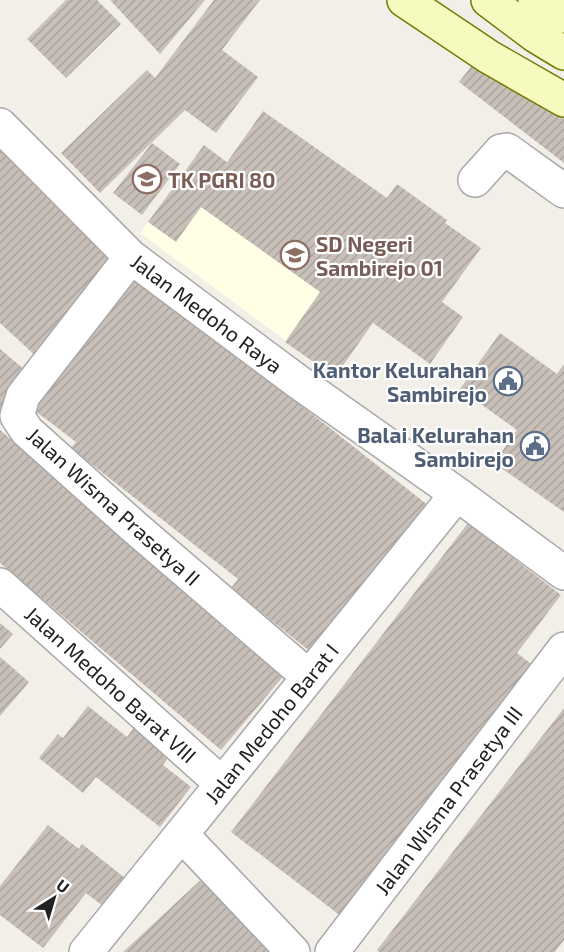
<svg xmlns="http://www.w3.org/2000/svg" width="564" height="952" viewBox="0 0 564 952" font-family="'Exo 2',sans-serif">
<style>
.education{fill:#ffffe5}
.building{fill:url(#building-hatch)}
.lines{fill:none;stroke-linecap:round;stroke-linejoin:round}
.street-casing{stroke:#a9a9a9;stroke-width:36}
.secondary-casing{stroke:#707d05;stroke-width:36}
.street{stroke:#fff;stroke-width:33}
.secondary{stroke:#f7fabf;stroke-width:33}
.labels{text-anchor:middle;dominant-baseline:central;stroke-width:4.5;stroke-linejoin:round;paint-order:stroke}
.education-label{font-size:21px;font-weight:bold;fill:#785e54;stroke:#fff;text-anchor:start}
.street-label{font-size:21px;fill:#222;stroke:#fff}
.service-label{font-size:21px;font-weight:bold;fill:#4e5e75;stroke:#fff;text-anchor:end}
</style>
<defs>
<pattern id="building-hatch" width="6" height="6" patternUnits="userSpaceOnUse" patternTransform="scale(1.5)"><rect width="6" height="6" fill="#c7bfb8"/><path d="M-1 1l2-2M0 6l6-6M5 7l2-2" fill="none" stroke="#aba49e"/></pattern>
</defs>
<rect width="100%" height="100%" fill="#f2efe9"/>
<path class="education" d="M263 111 387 198 397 184 447 220 335 377 140 233 204 145 227 161Z"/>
<path class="building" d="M66 0H97L121 24 66 78 27 39Z
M110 0H205L160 54Z
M214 0H260L222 50 258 77 216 133 185 110 100 193 61 153 147 70 155 78Z
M480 55 564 112V163L459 82Z
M263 111 387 198 397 184 447 220 445 223 481 248 442 302 463 317 430 364 373 323 335 377 285 342 320 292 201 207 176 242 148 222 204 145 227 162Z
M152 143 180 164 142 215 113 193Z
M0 150 119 261 39 359 0 323Z
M135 275 429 506 312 653 231 588 238 579 71 448 76 442 30 407Z
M500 333 557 374 564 364V512L494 463 517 430 460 389Z
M0 349 32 376 0 415Z
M0 430 286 673 221 750 0 563Z
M468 523 561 595 517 653 534 666 346 920 231 832Z
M0 623 13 634 0 649Z
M0 657 29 682 0 716Z
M88 706 127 737 135 726 171 753 163 765 191 787 160 827 96 777 83 793 39 758 58 734 63 738Z
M564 708V940L555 952H379L377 950Z
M48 825 79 849 82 844 134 885 112 913 86 893 43 948 0 915V886Z
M207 874 279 952H123Z"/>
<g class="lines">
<g class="street-casing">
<path id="street" d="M0 125 131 257 297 381 457 494 564 573
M475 180 501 151 507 150 564 191
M131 257 23 396 17 416 27 431 132 525 308 676
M0 585 221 783
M182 835 293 952
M86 952 457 494
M332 952 564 649"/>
</g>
<g class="secondary-casing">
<path id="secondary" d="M404 0 489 57 564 100
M488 0 536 36 564 53
M535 0 564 16"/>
</g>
<use href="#street" class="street"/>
<use href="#secondary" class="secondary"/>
</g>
<defs>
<g id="school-ring" transform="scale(1.5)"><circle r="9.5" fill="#fff" stroke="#8d6e63" stroke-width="1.5"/><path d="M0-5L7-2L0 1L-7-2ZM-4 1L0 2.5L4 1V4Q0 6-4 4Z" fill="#8d6e63"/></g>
<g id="civic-ring" transform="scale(1.5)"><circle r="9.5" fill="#fff" stroke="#5c6f8a" stroke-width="1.5"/><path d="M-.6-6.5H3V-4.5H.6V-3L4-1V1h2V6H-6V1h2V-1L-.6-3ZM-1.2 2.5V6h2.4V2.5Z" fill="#5c6f8a"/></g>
</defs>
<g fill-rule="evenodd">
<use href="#school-ring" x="147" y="179"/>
<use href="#school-ring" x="295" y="255"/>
<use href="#civic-ring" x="508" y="381"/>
<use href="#civic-ring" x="535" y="446"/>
</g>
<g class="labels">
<g class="education-label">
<text x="168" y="179">TK PGRI 80</text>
<text x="316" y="243">SD Negeri<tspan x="316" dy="24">Sambirejo 01</tspan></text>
</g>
<g class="street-label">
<text transform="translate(207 313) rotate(37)">Jalan Medoho Raya</text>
<text transform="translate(114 506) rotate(42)">Jalan Wisma Prasetya II</text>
<text transform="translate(111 684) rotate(42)">Jalan Medoho Barat VIII</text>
<text transform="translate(271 723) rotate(-51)">Jalan Medoho Barat I</text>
<text transform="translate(448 800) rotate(-53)">Jalan Wisma Prasetya III</text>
</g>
<g class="service-label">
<text x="487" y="369">Kantor Kelurahan<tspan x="487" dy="24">Sambirejo</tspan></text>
<text x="514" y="434">Balai Kelurahan<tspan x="514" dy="24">Sambirejo</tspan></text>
</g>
</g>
<g transform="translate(54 898) rotate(37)" stroke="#ffffff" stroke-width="4.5" paint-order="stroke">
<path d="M0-4.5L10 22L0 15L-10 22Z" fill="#222222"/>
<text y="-9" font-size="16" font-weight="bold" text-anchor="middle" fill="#222222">U</text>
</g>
</svg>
